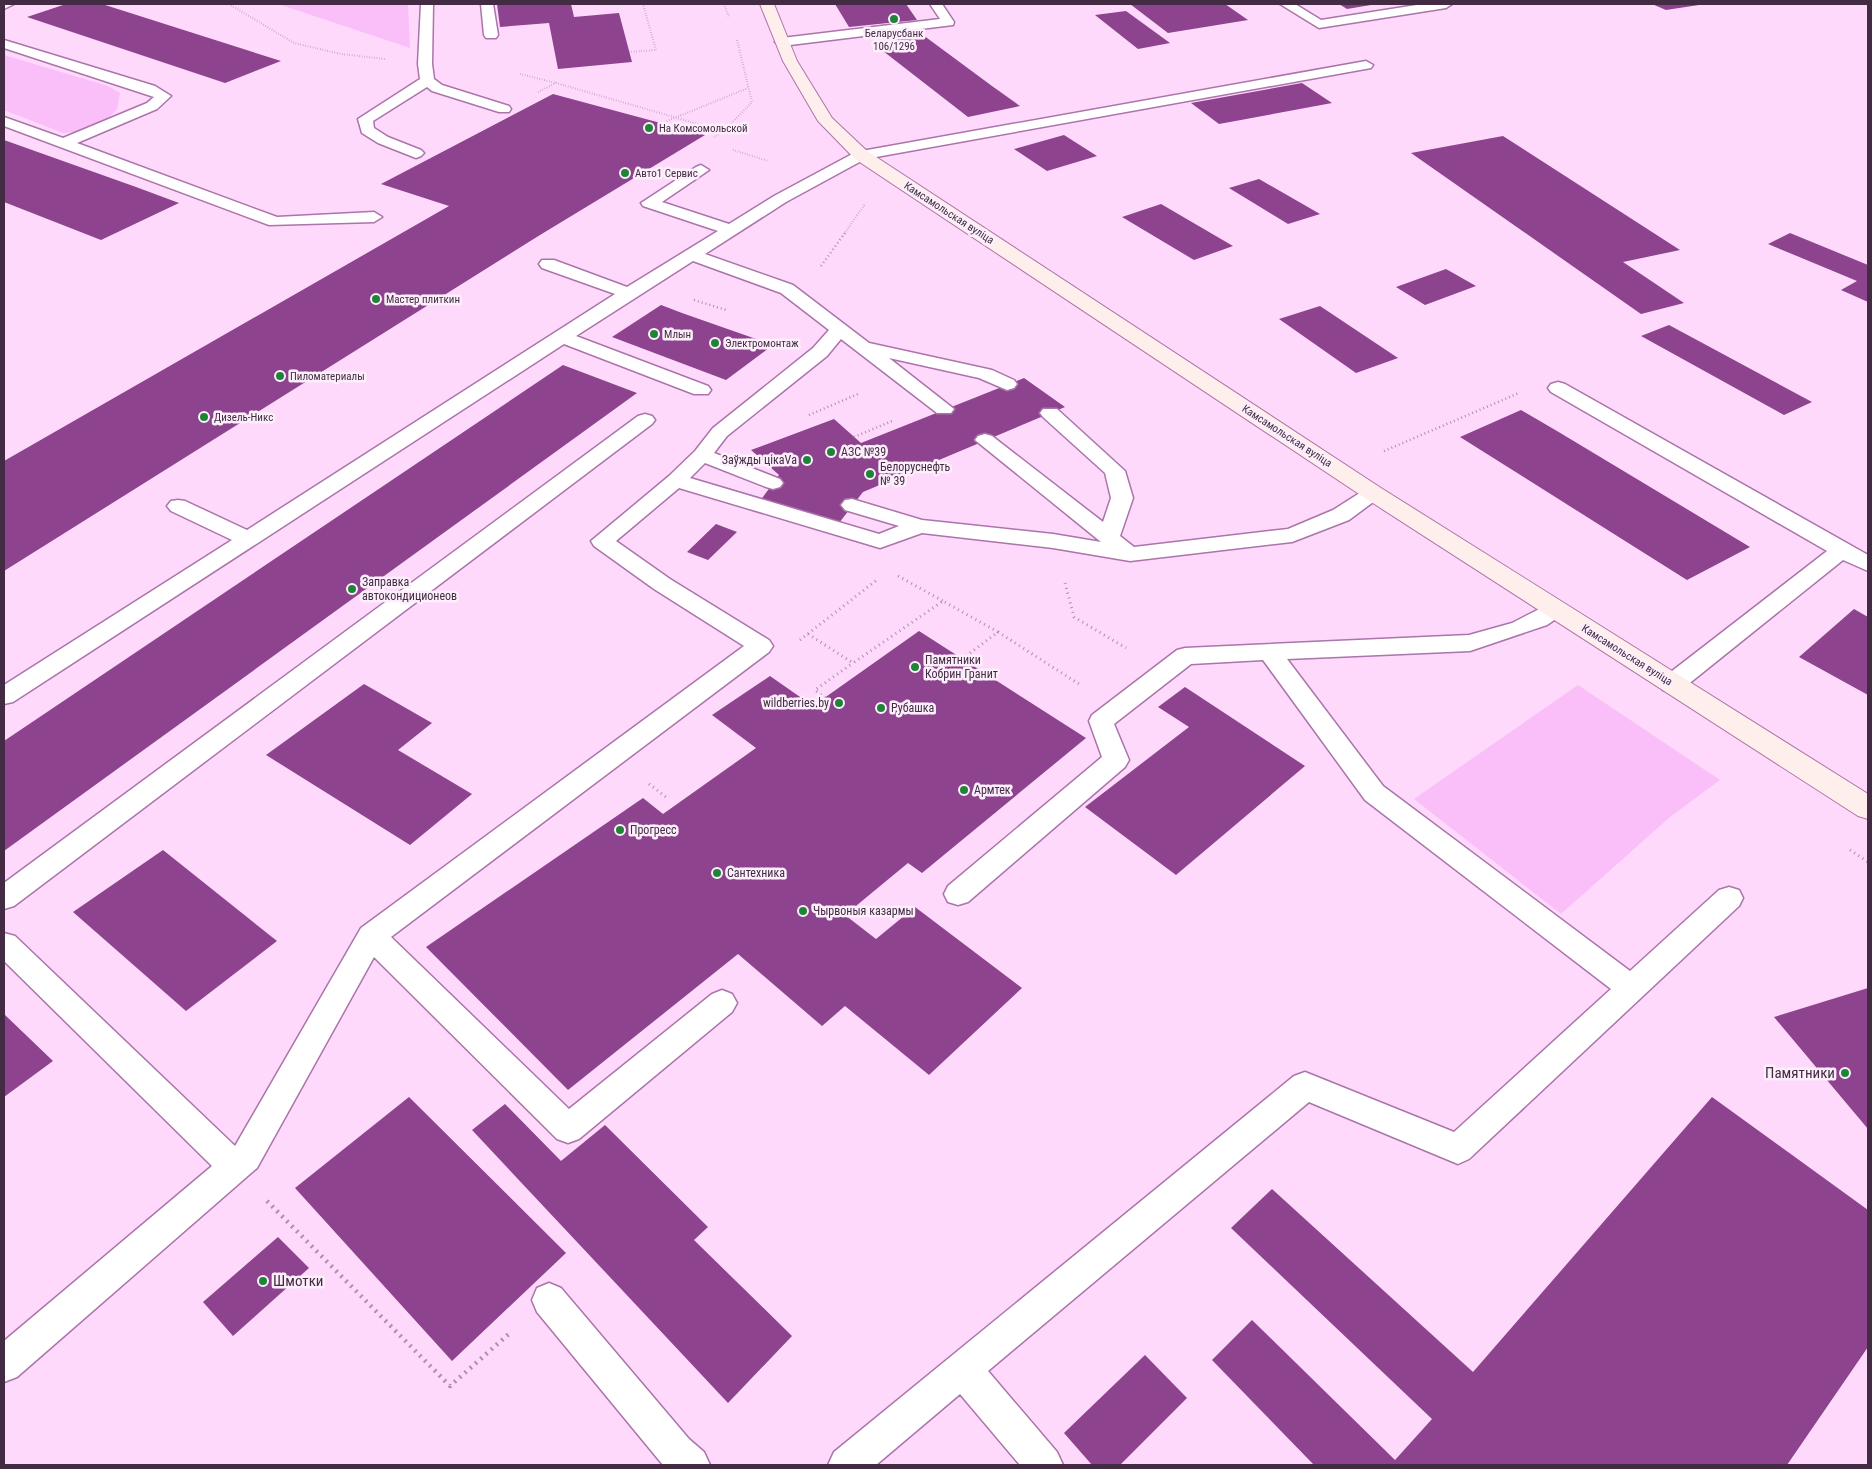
<svg xmlns="http://www.w3.org/2000/svg" width="1872" height="1469" viewBox="0 0 1872 1469" font-family="'Roboto Condensed',sans-serif">
<style>
.green{fill:#fabef8}
.building{fill:#8d438d}
.lines{fill:none;stroke-linecap:round;stroke-linejoin:round}
.lane-casing{stroke:#ab74aa;stroke-width:3}
.secondary-casing{stroke:#ab74aa;stroke-width:2}
.path-far3{stroke:#af8fad;stroke-width:2;stroke-dasharray:0.5 2;stroke-linecap:butt}
.path-far2{stroke:#af8fad;stroke-width:2.5;stroke-dasharray:1 3;stroke-linecap:butt}
.path-far1{stroke:#af8fad;stroke-width:3;stroke-dasharray:1 4;stroke-linecap:butt}
.path{stroke:#af8fad;stroke-width:4.5;stroke-dasharray:2 5;stroke-linecap:butt}
.lane{fill:#fff;fill-rule:evenodd}
.secondary{fill:#feeeec;fill-rule:evenodd}
.poi-dot{fill:#208438;stroke:#fceffb;stroke-width:2}
.labels{text-anchor:middle;dominant-baseline:central;stroke-width:5;stroke-linejoin:round;paint-order:stroke}
.far-poi-label{font-size:11px;fill:#432c43;stroke:#fceffb;text-anchor:start}
.far-street-label{font-size:11px;fill:#432c43;stroke:#fceffb}
.poi-label{font-size:12px;fill:#432c43;stroke:#fceffb;text-anchor:start}
.near-poi-label{font-size:15px;fill:#432c43;stroke:#fceffb;text-anchor:end}
</style>
<rect width="100%" height="100%" fill="#fed9fc"/>
<path class="green" d="M278 4H408L410 48Z
M4 55 108 86 120 93 117 109 108 119 74 132 63 133 4 110Z
M1578 685 1720 780 1670 817 1561 914 1414 799Z"/>
<path class="building" d="M66 4H102L281 61 225 83 27 17Z
M497 4H571L574 17 619 13 632 62 558 69 549 23 500 27Z
M835 4H906L917 20 849 27Z
M1130 4H1225L1248 20 1168 33Z
M1339 4H1371V5L1347 9Z
M1652 4H1699V5L1666 10Z
M1126 11 1170 43 1138 49 1095 15Z
M923 35 992 86 1020 106 968 117 874 44Z
M1302 83 1332 103 1219 124 1191 103Z
M553 94 705 135 540 235 4 571V461L449 206 381 184Z
M1064 135 1097 156 1047 171 1014 149Z
M1503 136 1680 250 1623 262 1684 303 1641 314 1411 153Z
M4 140 136 187 179 203 101 240 4 202Z
M1259 179 1320 214 1288 224 1229 188Z
M1161 204 1233 246 1194 260 1122 217Z
M1790 233 1868 265V302L1841 290 1857 281 1768 244Z
M1446 269 1476 286 1425 305 1396 287Z
M661 305 682 313 773 345 726 380 612 337Z
M1320 306 1398 358 1356 373 1279 319Z
M1669 325 1812 402 1784 415 1641 336Z
M563 365 637 393 4 851V741Z
M1024 378 1065 407 863 492 839 523 760 501 779 475 751 450 834 419 861 443Z
M1521 410 1557 431 1750 547 1687 580 1460 437Z
M716 524 737 532 708 560 687 552Z
M1854 609 1868 617V695L1799 657Z
M919 631 1086 738 922 873 908 863 845 915 876 939 915 907 1022 988 929 1075 845 1006 822 1026 738 954 568 1090 426 947 643 798 663 814 756 748 712 715 770 676 813 706Z
M364 684 432 723 398 750 472 794 410 845 266 755Z
M1185 687 1305 766 1176 875 1085 807 1189 727 1158 707Z
M163 850 277 941 186 1011 73 912Z
M1868 988V1129L1774 1017Z
M4 1014 53 1061 4 1097Z
M409 1097 566 1253 452 1361 295 1188Z
M1712 1097 1868 1210V1347L1787 1465H1314L1212 1360 1252 1320 1395 1460 1432 1419 1231 1228 1272 1189 1473 1372Z
M505 1104 561 1161 605 1125 708 1227 694 1240 792 1336 728 1403 472 1130Z
M278 1237 309 1268 233 1336 203 1302Z
M1145 1355 1187 1398 1120 1465H1092L1064 1433Z"/>
<g class="lines">
<g class="lane-casing">
<path id="lane" d="M4 4H14L4 9Z
M421 4H433L432 64 434 79 442 85 509 106 511 109 509 112H499L432 91 427 87 373 121 374 128 388 137 421 150 424 153 421 156 416 158 378 143 362 133 358 119 420 79 418 64Z
M481 4H493L498 35 496 38H486L484 35Z
M930 4H942L954 22 953 25 782 46 775 42 782 38 940 19Z
M1280 4H1295L1321 20 1423 4H1452L1446 8 1319 28Z
M4 40 155 86 171 96 157 109 77 143 277 217 374 212 382 217 374 222 269 225 4 126V117L63 138 147 103 154 97 4 48Z
M1366 61 1373 65 1371 68 865 159 786 202 705 254 793 285 869 343 992 370 1014 380 1017 384 1014 388 1007 390 979 378 889 358 954 409 951 413H937L841 339 827 356 727 436 714 453 780 479 783 483 780 487 773 489 766 487 705 463 690 478 879 534 899 526 845 510 841 505 845 500 852 499 922 520 1053 534 1101 542 975 440 978 436 985 434 992 436 1103 522 1111 498 1105 473 1043 417 1040 413 1043 409H1057L1125 471 1133 498 1120 536 1134 547 1288 529 1333 510 1366 489 1373 487 1380 489 1383 493 1380 497 1349 520 1292 542 1130 561 1053 548 922 533 880 548 679 488 616 541 670 579 769 640 773 646 769 652 391 937 569 1109 712 994 722 990 732 994 737 1003 732 1012 579 1139 568 1143 557 1139 374 957 257 1168 17 1377 4 1382V1341L212 1166 4 961V933L15 936 235 1146 361 928 744 646 654 589 594 546 591 541 669 476 695 451 713 428 813 348 829 330 781 293 693 261 576 336 708 386 711 390 708 394H694L564 344 13 702 4 704V685L232 540 171 511 167 506 171 501 178 500 185 501 247 530 615 294 542 268 539 264 542 260H554L627 287 718 231 643 206 641 203 696 167 701 165 709 170 662 202 729 224 774 196 856 152Z
M1558 382 1565 384 1868 555V571L1843 560 1681 690 1672 692 1663 690 1660 684 1663 678 1827 551 1551 392 1548 388 1551 384Z
M645 414 652 416 655 420 652 424 14 906 4 909V883L638 416Z
M1555 601 1563 604 1566 609 1563 614 1547 625 1470 651 1287 659 1383 786 1630 971 1719 890 1729 887 1739 890 1743 898 1739 906 1469 1159 1458 1164 1309 1102 988 1371 1057 1452 1063 1465H1020L960 1394 876 1465H828L834 1452 1294 1076 1305 1072 1454 1132 1611 989 1365 800 1263 660 1191 664 1114 724 1129 760 1125 767 968 902 958 905 948 902 944 894 948 886 1102 757 1089 721 1092 715 1177 650 1185 648 1469 635 1512 623Z
M549 1283 561 1288 689 1439 704 1452 710 1465H663L537 1312 532 1300 537 1288Z"/>
</g>
<g class="secondary-casing">
<path id="secondary" d="M760 4H774L797 61 832 118 867 151 1381 488 1868 794V819L1858 816 1365 498 855 159 818 121 783 61Z"/>
</g>
<path class="path-far3" d="M229 4 294 43 341 54 385 59
M724 4 729 17
M629 52 656 50 643 4
M520 74 556 83
M538 92 556 83 722 131
M662 123 748 88
M714 137 723 132 752 102 737 40
M733 150 768 161
M844 234 865 204"/>
<path class="path-far2" d="M821 266 845 233
M694 300 726 310
M809 415 858 394
M854 437 892 421
M1384 451 1519 393"/>
<path class="path-far1" d="M898 576 943 601
M1065 583 1074 617 1126 648
M808 634 853 663 943 601 998 632
M800 640 878 579
M962 659 998 632 1079 684
M825 698 815 690 853 663
M649 784 666 797
M1850 850 1868 862"/>
<path class="path" d="M267 1201 450 1386 511 1332"/>
<use href="#lane" class="lane"/>
<use href="#secondary" class="secondary"/>
</g>
<g class="poi-dot">
<circle cx="894" cy="19" r="5"/>
<circle cx="649" cy="128" r="5"/>
<circle cx="625" cy="173" r="5"/>
<circle cx="376" cy="299" r="5"/>
<circle cx="654" cy="334" r="5"/>
<circle cx="715" cy="343" r="5"/>
<circle cx="280" cy="376" r="5"/>
<circle cx="204" cy="417" r="5"/>
<circle cx="831" cy="452" r="5"/>
<circle cx="807" cy="460" r="5"/>
<circle cx="870" cy="474" r="5"/>
<circle cx="352" cy="589" r="5"/>
<circle cx="915" cy="667" r="5"/>
<circle cx="839" cy="703" r="5"/>
<circle cx="881" cy="708" r="5"/>
<circle cx="964" cy="790" r="5"/>
<circle cx="620" cy="830" r="5"/>
<circle cx="717" cy="873" r="5"/>
<circle cx="803" cy="911" r="5"/>
<circle cx="1845" cy="1073" r="5"/>
<circle cx="263" cy="1281" r="5"/>
</g>
<g class="labels">
<g class="far-poi-label">
<text x="894" y="33" text-anchor="middle">Беларусбанк<tspan x="894" dy="13">106/1296</tspan></text>
<text x="659" y="128">На Комсомольской</text>
<text x="635" y="173">Авто1 Сервис</text>
<text x="386" y="299">Мастер плиткин</text>
<text x="664" y="334">Млын</text>
<text x="725" y="343">Электромонтаж</text>
<text x="290" y="376">Пиломатериалы</text>
<text x="214" y="417">Дизель-Никс</text>
</g>
<g class="far-street-label">
<text transform="translate(949 213) rotate(33)">Камсамольская вуліца</text>
<text transform="translate(1287 436) rotate(33)">Камсамольская вуліца</text>
<text transform="translate(1627 655) rotate(32)">Камсамольская вуліца</text>
</g>
<g class="poi-label">
<text x="841" y="452">АЗС №39</text>
<text x="797" y="460" text-anchor="end">Заўжды цікаVа</text>
<text x="880" y="467">Белоруснефть<tspan x="880" dy="14">№ 39</tspan></text>
<text x="362" y="582">Заправка<tspan x="362" dy="14">автокондиционеов</tspan></text>
<text x="925" y="660">Памятники<tspan x="925" dy="14">Кобрин Гранит</tspan></text>
<text x="829" y="703" text-anchor="end">wildberries.by</text>
<text x="891" y="708">Рубашка</text>
<text x="974" y="790">Армтек</text>
<text x="630" y="830">Прогресс</text>
<text x="727" y="873">Сантехника</text>
<text x="813" y="911">Чырвоныя казармы</text>
</g>
<g class="near-poi-label">
<text x="1835" y="1073">Памятники</text>
<text x="273" y="1281" text-anchor="start">Шмотки</text>
</g>
</g>
<rect width="1872" height="1469" fill="none" stroke="#432c43" stroke-width="10"/>
</svg>
